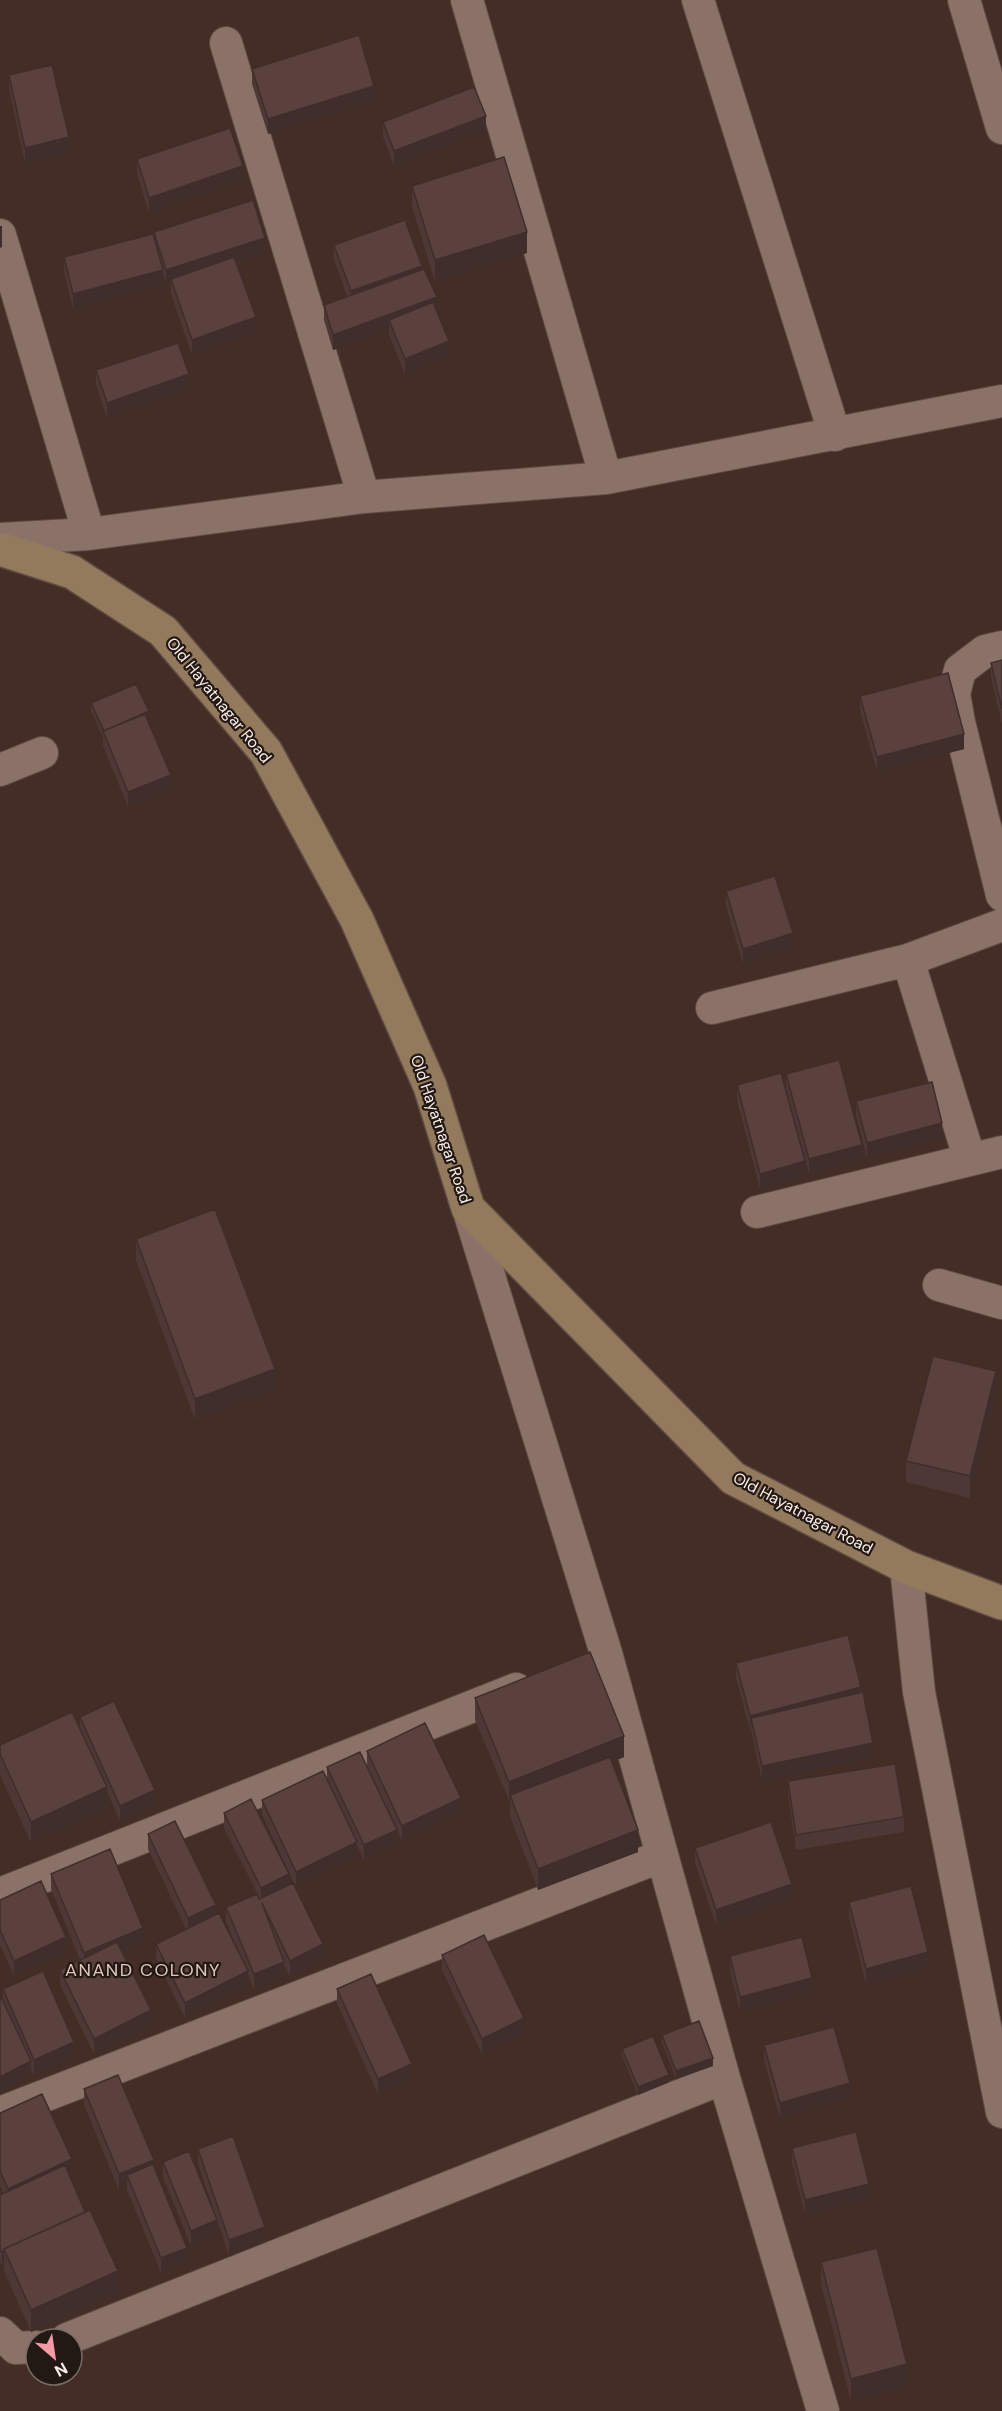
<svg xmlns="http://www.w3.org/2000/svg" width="1002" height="2411" viewBox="0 0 1002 2411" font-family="'DM Sans',sans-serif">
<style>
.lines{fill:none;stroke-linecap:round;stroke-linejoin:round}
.street-casing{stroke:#5e4c45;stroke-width:34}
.secondary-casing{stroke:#5e4c45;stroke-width:36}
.street{stroke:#8b7268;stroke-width:32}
.secondary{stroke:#947a5c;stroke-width:33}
.wall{fill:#4d3835}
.shaded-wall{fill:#3f2e2b}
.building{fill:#5a413e;stroke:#3f2e2b;stroke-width:1.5}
.labels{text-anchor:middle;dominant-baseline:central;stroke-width:4.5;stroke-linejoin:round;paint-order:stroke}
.street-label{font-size:16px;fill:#f8eae4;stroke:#221814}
.neighbourhood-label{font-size:18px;letter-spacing:1.5px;fill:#e1c5ba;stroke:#221814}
</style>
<rect width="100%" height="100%" fill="#432d24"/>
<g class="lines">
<g class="street-casing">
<path id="street" d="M467 0 606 478
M698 0 835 435
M964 0 1002 128
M226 43 364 497
M0 235 89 534
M0 539 89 534 364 497 606 478 1002 401
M1002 647 985 651 960 670 954 694 959 722 1002 895
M0 770 42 753
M712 1008 908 960
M970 1160 908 960 1002 925
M468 1208 606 1653 724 2078 823 2411
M757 1212 1002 1152
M939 1285 1002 1303
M906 1567 919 1692 1002 2112
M0 1894 516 1689
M0 2113 662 1856
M0 2333 16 2348 36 2347
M67 2339 724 2078"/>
</g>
<g class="secondary-casing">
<path id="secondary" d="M0 549 72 572 163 631 266 752 357 920 430 1086 468 1208 733 1478 906 1567 1002 1603"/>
</g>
<use href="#street" class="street"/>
<use href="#secondary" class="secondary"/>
</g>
<path class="wall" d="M252 69 374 101 268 134 252 84Z
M9 75 69 153 25 163 9 90Z
M383 122 486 131 394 166 383 137Z
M137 159 243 181 149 213 137 174Z
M412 186 527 253 435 282 412 207Z
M154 232 265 253 236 263 256 332 192 355 171 294V283L166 285 163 273V285L73 309 64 272V257L154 237Z
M334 245 422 270 437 310 449 356 405 374 389 335V330L333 350 324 320V305L347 296 334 260Z
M96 370 189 389 107 418 96 385Z
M1002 660V724L991 678V663Z
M860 696 964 749 877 772 860 711Z
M91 703 149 719H148L171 790 128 807 103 746V738L91 711Z
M726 891 793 948 743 964 726 906Z
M786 1074 862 1160 809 1174 786 1089Z
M737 1085 805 1177 760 1189 737 1100Z
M856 1101 942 1138 867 1158 856 1116Z
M136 1239 275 1390 195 1420 136 1260Z
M996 1393 970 1498 906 1482V1461Z
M736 1663 861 1693 873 1758 762 1781 751 1730 750 1731 736 1678Z
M475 1698 624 1757 612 1762 638 1852 538 1890 510 1817V1803L475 1720Z
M80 1717 155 1805 120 1821 107 1792V1809L31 1843 0 1775V1745L80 1728Z
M367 1751 461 1813 402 1841 367 1766Z
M327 1767 397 1845 364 1861 357 1845V1857L296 1887 262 1815V1800L327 1780Z
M788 1781 904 1817V1832L796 1850 788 1796Z
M224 1813 289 1885 323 1959 290 1976 284 1965V1977L254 1989 248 1975V1986L185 2018 156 1959V1944L186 1929 148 1849V1834L216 1914 240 1955 226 1922V1907L260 1899 224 1828Z
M695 1848 792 1899 716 1925 695 1863Z
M51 1874 143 1943 122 1952 151 2025 94 2054 60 1985V1970L80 1960 51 1889Z
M0 1900 66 1952 14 1976 0 1945Z
M849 1902 928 1968 866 1984 849 1918Z
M442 1955 524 2034 482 2054 442 1970Z
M730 1956 812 1993 740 2012 730 1971Z
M3 1989 74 2057 34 2075 31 2069V2076L0 2092V1995L3 2001Z
M337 1989 412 2079 378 2094 337 2004Z
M662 2035 713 2066 676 2079 662 2043Z
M764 2045 850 2098 780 2118 764 2061Z
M622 2049 669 2082 638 2095 622 2056Z
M84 2089 154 2166 187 2263 161 2273 127 2190V2186L119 2190 84 2105Z
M0 2113 72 2174 69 2176 118 2292 31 2332 4 2271V2266L2 2267 0 2262V2195L3 2193 0 2186Z
M792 2148 869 2199 805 2215 792 2163Z
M198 2149 265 2242 229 2255 198 2164Z
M163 2162 217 2235 191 2246 163 2177Z
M821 2262 907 2386 851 2401 821 2284Z"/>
<path class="shaded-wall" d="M374 86V101L268 134V119Z
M486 116V131L394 166V151Z
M69 137V153L25 163V148Z
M243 166V181L149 213V198Z
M0 226H2V247L0 248Z
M527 232V253L435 282V260Z
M265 238V253L172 283 171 279V283L166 285V270Z
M422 266V281L351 307V291Z
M163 270V285L73 309V294Z
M437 297V312L389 320V330L333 350V335Z
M256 317V332L192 355V340Z
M449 341V356L405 374V359Z
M189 374V389L107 418V403Z
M149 711V719L106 738 104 731Z
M964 734V749L877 772V757Z
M171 775V790L128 807V792Z
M793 933V948L743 964V949Z
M942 1123V1138L867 1158V1143Z
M862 1145V1160L809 1174V1159Z
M805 1161V1177L760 1189V1174Z
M275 1369V1390L195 1420V1399Z
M996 1371V1393L970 1498V1476Z
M861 1687V1702L751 1718V1730L750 1731V1716Z
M624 1736V1757L512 1802 510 1795 509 1804V1782Z
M873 1743V1758L762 1781V1766Z
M107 1787V1809L31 1843V1822Z
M155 1790V1805L120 1821V1806Z
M461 1798V1813L402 1841V1826Z
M397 1830V1845L364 1861V1845Z
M638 1830V1852L538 1890V1869Z
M357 1842V1857L296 1887V1872Z
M289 1874V1889L261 1903V1888Z
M792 1884V1899L716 1925V1910Z
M216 1905V1920L188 1933V1918Z
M143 1928V1943L84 1968V1953Z
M66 1937V1952L14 1976V1961Z
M323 1944V1959L290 1976V1961Z
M928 1952V1968L866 1984V1969Z
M284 1962V1977L254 1989V1974Z
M248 1971V1986L185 2018V2003Z
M812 1978V1993L740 2012V1997Z
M151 2010V2025L94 2054V2039Z
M524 2018V2034L482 2054V2039Z
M74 2042V2057L34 2075V2060Z
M713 2058V2066L676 2079V2071Z
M31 2061V2076L0 2092V2077Z
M412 2064V2079L378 2094V2079Z
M669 2075V2082L638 2095V2087Z
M850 2083V2098L780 2118V2103Z
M72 2159V2174L8 2204V2189Z
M154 2160V2175H127V2186L119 2190V2174Z
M869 2184V2199L805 2215V2200Z
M217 2220V2235L191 2246V2231Z
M265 2227V2242L229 2255V2240Z
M187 2248V2263L161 2273V2258Z
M4 2251V2266L2 2267V2252Z
M118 2271V2292L31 2332V2310Z
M907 2364V2386L851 2401V2379Z"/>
<path class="building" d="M359 35 374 86 268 119 252 69Z
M52 65 69 137 25 148 9 75Z
M474 87 486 116 394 151 383 122Z
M230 128 243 166 149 198 137 159Z
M504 157 527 232 435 260 412 186Z
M253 200 265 238 166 270 154 232Z
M405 220 422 266 351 291 334 245Z
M153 234 163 270 73 294 64 257Z
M234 257 256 317 192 340 171 279Z
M424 269 437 297 333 335 324 305Z
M433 302 449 341 405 359 389 320Z
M178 343 189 374 107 403 96 370Z
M1002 660V709L991 663Z
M948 673 964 734 877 757 860 696Z
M136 684 149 711 104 731 91 703Z
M145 714 171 775 128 792 103 731Z
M775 876 793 933 743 949 726 891Z
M839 1060 862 1145 809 1159 786 1074Z
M781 1073 805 1161 760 1174 737 1085Z
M932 1082 942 1123 867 1143 856 1101Z
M215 1209 275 1369 195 1399 136 1239Z
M933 1356 996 1371 970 1476 906 1461Z
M848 1635 861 1687 750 1716 736 1663Z
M590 1652 624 1736 509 1782 475 1698Z
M863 1692 873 1743 762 1766 751 1718Z
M114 1701 155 1790 120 1806 80 1717Z
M72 1712 107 1787 31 1822 0 1754V1745Z
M425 1723 461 1798 402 1826 367 1751Z
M360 1752 397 1830 364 1845 327 1767Z
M610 1757 638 1830 538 1869 510 1795Z
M895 1764 904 1817 796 1835 788 1781Z
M323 1771 357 1842 296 1872 262 1800Z
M251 1799 289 1874 261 1888 224 1813Z
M175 1821 216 1905 188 1918 148 1834Z
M771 1822 792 1884 716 1910 695 1848Z
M110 1849 143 1928 84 1953 51 1874Z
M41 1881 66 1937 14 1961 0 1930V1900Z
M293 1883 323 1944 290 1961 262 1903 284 1962 254 1974 226 1907 257 1894 259 1899Z
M911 1886 928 1952 866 1969 849 1902Z
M219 1913 248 1971 185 2003 156 1944Z
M484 1935 524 2018 482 2039 442 1955Z
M802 1937 812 1978 740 1997 730 1956Z
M117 1942 151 2010 94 2039 60 1970Z
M43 1971 74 2042 34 2060 3 1989Z
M371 1974 412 2064 378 2079 337 1989Z
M0 1995 31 2061 0 2077Z
M699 2021 713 2058 676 2071 662 2035Z
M834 2027 850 2083 780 2103 764 2045Z
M653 2036 669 2075 638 2087 622 2049Z
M118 2075 154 2160 119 2174 84 2089Z
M42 2094 72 2159 8 2189 0 2171V2113Z
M856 2132 869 2184 805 2200 792 2148Z
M233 2136 265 2227 229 2240 198 2149Z
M189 2151 217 2220 191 2231 163 2162Z
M153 2164 187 2248 161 2258 127 2175Z
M65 2165 85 2212 4 2249V2251L2 2252 0 2247V2195Z
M90 2210 118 2271 31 2310 4 2249Z
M877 2248 907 2364 851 2379 821 2262Z"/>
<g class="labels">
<g class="street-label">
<text transform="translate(219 700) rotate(51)">Old Hayatnagar Road</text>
<text transform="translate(441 1129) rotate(71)">Old Hayatnagar Road</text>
<text transform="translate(803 1513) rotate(28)">Old Hayatnagar Road</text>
</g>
<g class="neighbourhood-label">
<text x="143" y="1970">ANAND COLONY</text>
</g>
</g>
<g transform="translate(54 2357) rotate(151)"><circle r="28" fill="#221814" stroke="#786c67" stroke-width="1.5"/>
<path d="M0-4.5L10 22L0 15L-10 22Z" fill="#f49aa6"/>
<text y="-9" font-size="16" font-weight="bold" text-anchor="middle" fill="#f8eae4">N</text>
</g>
</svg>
